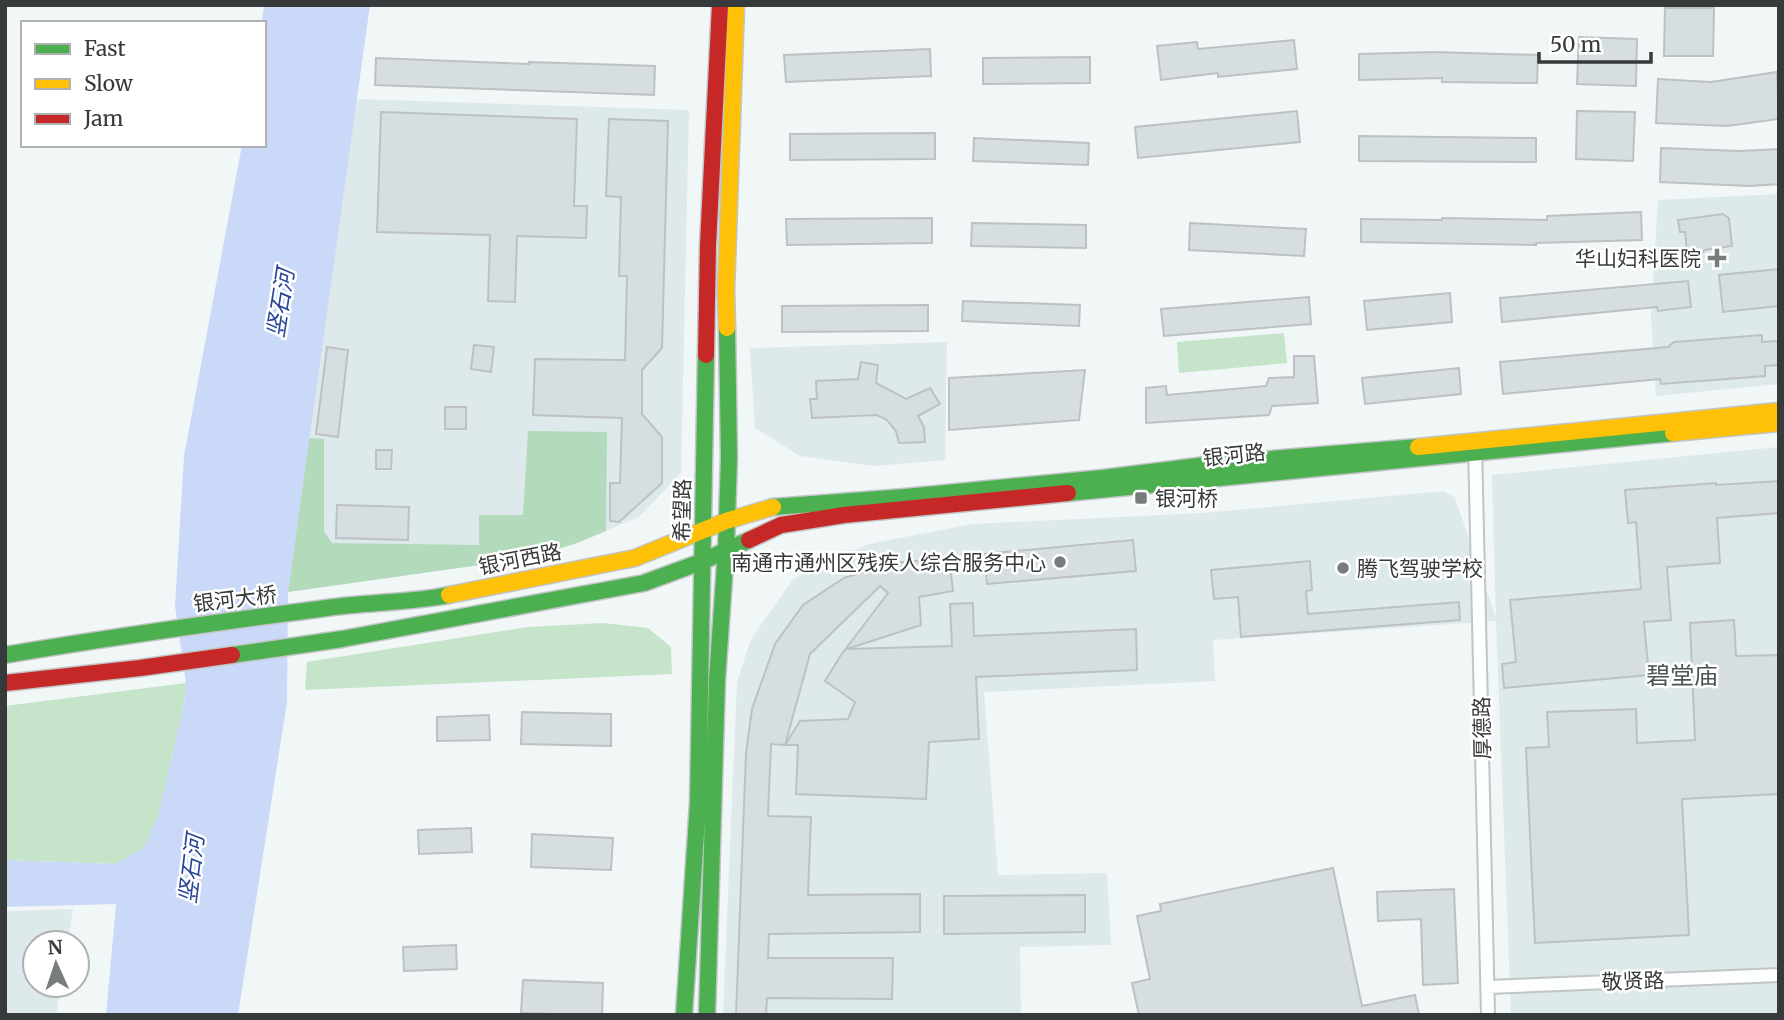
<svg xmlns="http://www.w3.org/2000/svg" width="1784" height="1020" viewBox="0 0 1784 1020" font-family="Merriweather,'Noto Sans SC',serif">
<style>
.built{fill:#dde9eb}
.green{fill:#c5e4ca}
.forest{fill:#b3daba}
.water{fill:#cad9f8}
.building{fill:#d6dee2;stroke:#bdc1c2;stroke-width:2}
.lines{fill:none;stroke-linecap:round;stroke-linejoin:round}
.street-casing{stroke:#c1c5c6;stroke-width:16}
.fast-casing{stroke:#c1c5c6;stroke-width:19}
.slow-casing{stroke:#c1c5c6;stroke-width:19}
.jam-casing{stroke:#c1c5c6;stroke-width:19}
.street{stroke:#fdfefe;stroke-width:12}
.fast{stroke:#4caf50;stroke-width:16}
.slow{stroke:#ffc107;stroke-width:16}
.jam{stroke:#c62828;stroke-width:16}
.poi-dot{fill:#787c7d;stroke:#fff;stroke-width:2.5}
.labels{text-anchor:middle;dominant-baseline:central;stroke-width:5;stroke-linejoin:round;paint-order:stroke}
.poi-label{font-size:21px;fill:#373a3b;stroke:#fff;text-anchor:end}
.street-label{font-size:21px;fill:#373a3b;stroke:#fff}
.water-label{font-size:23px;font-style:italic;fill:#284496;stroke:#fff}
.quarter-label{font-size:24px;fill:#4c5456;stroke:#fff}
</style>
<rect width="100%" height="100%" fill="#f1f6f7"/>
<path class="built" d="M356 99 689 110 681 473 639 517 577 543 529 558 288 592Z
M1779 194V384L1656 396 1651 316 1658 200Z
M947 342 945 460 874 466 800 456 755 428 750 348Z
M1779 447V1015H1511L1496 621 1213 640 1215 681 984 692 998 875 1107 873 1111 945 1020 947 1021 1015H723L737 682 751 639 794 578 868 544 973 524 1203 513 1444 491 1455 498 1496 618 1492 475Z
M73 909 68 943H35V985H61L56 1015H5V911Z"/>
<path class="green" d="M1284 333 1287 363 1179 373 1177 342Z
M603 623 648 628 671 647 672 674 305 690 307 662 528 627Z
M186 683 184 704 159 813 144 848 116 864 5 860V706Z"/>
<path class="forest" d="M528 431 607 432 606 531 577 543 529 558 288 592 309 438 324 439V531L332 543 479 545V515H523Z"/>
<path class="water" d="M264 5H370L288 592 287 702 238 1015H106L116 904 5 907V860L116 864 144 848 159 813 184 704 186 683 175 606 184 456 242 145H264V23H262Z"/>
<path class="building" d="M1665 8H1714L1713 56H1664Z
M1579 37 1637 39 1636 86 1577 84Z
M1294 40 1297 69 1218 77V73L1161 80 1157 46 1197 42 1198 49Z
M930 49 931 76 786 82 784 55Z
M1433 52 1538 55 1537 83 1442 82V78L1359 80V54Z
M1090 57V83L983 84V58Z
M376 58 529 64V62L655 66 654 95 375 85Z
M1777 72 1779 119 1727 126 1656 123 1658 79 1711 82Z
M1297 111 1300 142 1138 158 1135 127Z
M1577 111 1635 112 1633 161 1576 159Z
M381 112 577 119 574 206H587L586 238 517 236 515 302 488 301 490 235 377 232Z
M609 119 668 121 662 348 642 370V414L662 437V483L619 522 610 521V483H620L622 418 533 415 535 359 625 360 627 276H619L621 197 606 196Z
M935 133V159L790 160V134Z
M1359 136 1536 138V162L1359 161Z
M974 138 1089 143 1088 165 973 161Z
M1661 148 1740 151 1779 149V184L1750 186 1660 182Z
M1641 212 1642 240 1536 243V245L1361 242V219L1442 220V218L1547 220V216Z
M1723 214 1729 218 1732 246 1705 250 1702 253 1692 254 1687 251 1685 232H1680L1678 220Z
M932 218V243L787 245 786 219Z
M972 223 1086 225V248L971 246Z
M1190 223 1306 229 1304 256 1189 250Z
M1779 269V306L1723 312 1719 275Z
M1688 281 1691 307 1658 311 1657 307 1502 322 1500 298Z
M1450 293 1452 322 1367 330 1364 301Z
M1309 297 1311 324 1164 336 1161 309Z
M963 301 1080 305 1079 326 962 321Z
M928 305V331L782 332V306Z
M1762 335V342L1779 341V365L1765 366V376L1661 384 1660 379 1503 394 1500 362 1668 347 1674 342Z
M474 345 494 347 491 372 471 369Z
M327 347 348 350 338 437 316 434Z
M1294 356H1314L1318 403 1272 406 1269 415 1146 423V388L1166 386 1167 395 1266 386 1269 378 1294 377Z
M861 362 878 365 876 383 906 399 930 388 940 404 918 416 924 427 925 442 899 443 896 431 887 420 877 415 812 418 810 399H817L816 381 858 379Z
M1459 368 1461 394 1365 404 1362 378Z
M1085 370 1079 420 949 430V378Z
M445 407H466V429H445Z
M376 450H392L391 469H376Z
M1779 481V513L1717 518 1720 563 1667 567 1671 620 1644 622 1649 675 1504 688 1502 664 1516 662 1510 600 1641 589 1636 522 1628 523 1625 490 1716 483V485Z
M337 505 409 507 408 540 336 538Z
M1133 540 1136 571 987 584 984 554Z
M949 558 953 591 919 597 921 625 847 649 952 646 950 604 973 603 974 636 1136 629 1137 670 976 677 979 739 929 742 926 799 796 794 798 745H785L800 721 848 719 855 702 825 681 841 655 888 593 880 586 810 654 785 745 771 744 768 816 811 817 808 895 920 894V932L769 934 768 958H893L892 999 767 998 766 1015H736L746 753 752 709 775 644 803 605 844 578 892 563Z
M1310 561 1312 590 1306 591 1308 614 1459 602 1460 620 1241 637 1238 597 1214 599 1211 570Z
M1734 620 1736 656 1779 655V794L1682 799 1689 935 1535 943 1526 748 1549 747 1547 712 1636 709 1637 743 1695 740 1690 623Z
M522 712 611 714V746L521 744Z
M489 715 490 740 437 741V717Z
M471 828 472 852 419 854 418 830Z
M532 834 613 838 611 870 531 867Z
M1333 868 1362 1006 1415 995 1419 1015H1139L1132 983 1150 979 1137 916 1161 911 1160 904Z
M1454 889 1458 983 1423 985 1421 919 1378 921 1377 892Z
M1085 895V932L944 934V896Z
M456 945 457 969 404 971 403 947Z
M523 980 603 983 602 1015 521 1013Z"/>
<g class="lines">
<g class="street-casing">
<path id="street" d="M1475 445 1488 1015
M1487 987 1779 975"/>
</g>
<g class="fast-casing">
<path id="fast" d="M1068 493 1673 433
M773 507 905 497 1103 478 1222 463 1418 447
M5 655C112 637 219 622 327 608 368 602 409 603 449 595
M232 655 342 639 644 583 701 562 749 540
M684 1015 698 803 706 355
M707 1015 717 680 726 550 729 458 727 328"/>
</g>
<g class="slow-casing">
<path id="slow" d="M727 328 726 290 736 5
M1673 433 1779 423
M1418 447 1779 411
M449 595 635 558 726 521 773 507"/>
</g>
<g class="jam-casing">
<path id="jam" d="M706 355 708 245 720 5
M749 540 781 525 844 515 1068 493
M5 683 140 668 232 655"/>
</g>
<use href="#street" class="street"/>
<use href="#fast" class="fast"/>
<use href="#slow" class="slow"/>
<use href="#jam" class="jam"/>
</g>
<g class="poi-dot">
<path d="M1713.5 247.5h7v7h7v7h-7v7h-7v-7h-7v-7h7z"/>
<rect x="1134" y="491" width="14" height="14" rx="3.5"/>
<circle cx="1060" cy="562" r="7"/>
<circle cx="1343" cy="568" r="7"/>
</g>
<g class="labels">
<g class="poi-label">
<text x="1701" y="258">华山妇科医院</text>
<text x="1155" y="498" text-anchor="start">银河桥</text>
<text x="1046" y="562">南通市通州区残疾人综合服务中心</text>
<text x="1357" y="568" text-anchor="start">腾飞驾驶学校</text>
</g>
<g class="street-label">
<text transform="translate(1234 455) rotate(-6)">银河路</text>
<text transform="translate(682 510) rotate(-89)">希望路</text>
<text transform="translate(520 559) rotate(-11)">银河西路</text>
<text transform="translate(235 599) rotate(-7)">银河大桥</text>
<text transform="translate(1482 728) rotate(-91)">厚德路</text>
<text transform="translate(1633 981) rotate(-2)">敬贤路</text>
</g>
<g class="water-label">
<text transform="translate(280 303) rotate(-81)">竖石河</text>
<text transform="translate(191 869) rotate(-83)">竖石河</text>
</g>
<g class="quarter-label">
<text x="1682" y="675">碧堂庙</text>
</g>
</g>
<rect width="1784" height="1020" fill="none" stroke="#373a3b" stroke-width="14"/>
<rect x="21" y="21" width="245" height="126" fill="#ffffff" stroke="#afb0b1" stroke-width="2"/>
<rect x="35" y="44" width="35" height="10" fill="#4caf50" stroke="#afb0b1" stroke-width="2"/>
<text x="84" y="56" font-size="21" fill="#373a3b">Fast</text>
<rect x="35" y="79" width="35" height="10" fill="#ffc107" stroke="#afb0b1" stroke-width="2"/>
<text x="84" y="91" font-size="21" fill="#373a3b">Slow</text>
<rect x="35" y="114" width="35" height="10" fill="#c62828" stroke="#afb0b1" stroke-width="2"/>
<text x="84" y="126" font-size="21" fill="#373a3b">Jam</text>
<g transform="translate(56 964) rotate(357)"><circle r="33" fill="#ffffff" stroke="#afb0b1" stroke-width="2"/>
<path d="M0-5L12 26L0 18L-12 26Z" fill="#787c7d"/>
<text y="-10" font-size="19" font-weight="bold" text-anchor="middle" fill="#373a3b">N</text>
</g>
<path d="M1539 52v10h112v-10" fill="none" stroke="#373a3b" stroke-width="3.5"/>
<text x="1550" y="52" font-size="21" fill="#373a3b" stroke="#ffffff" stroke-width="5" paint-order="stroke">50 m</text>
</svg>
